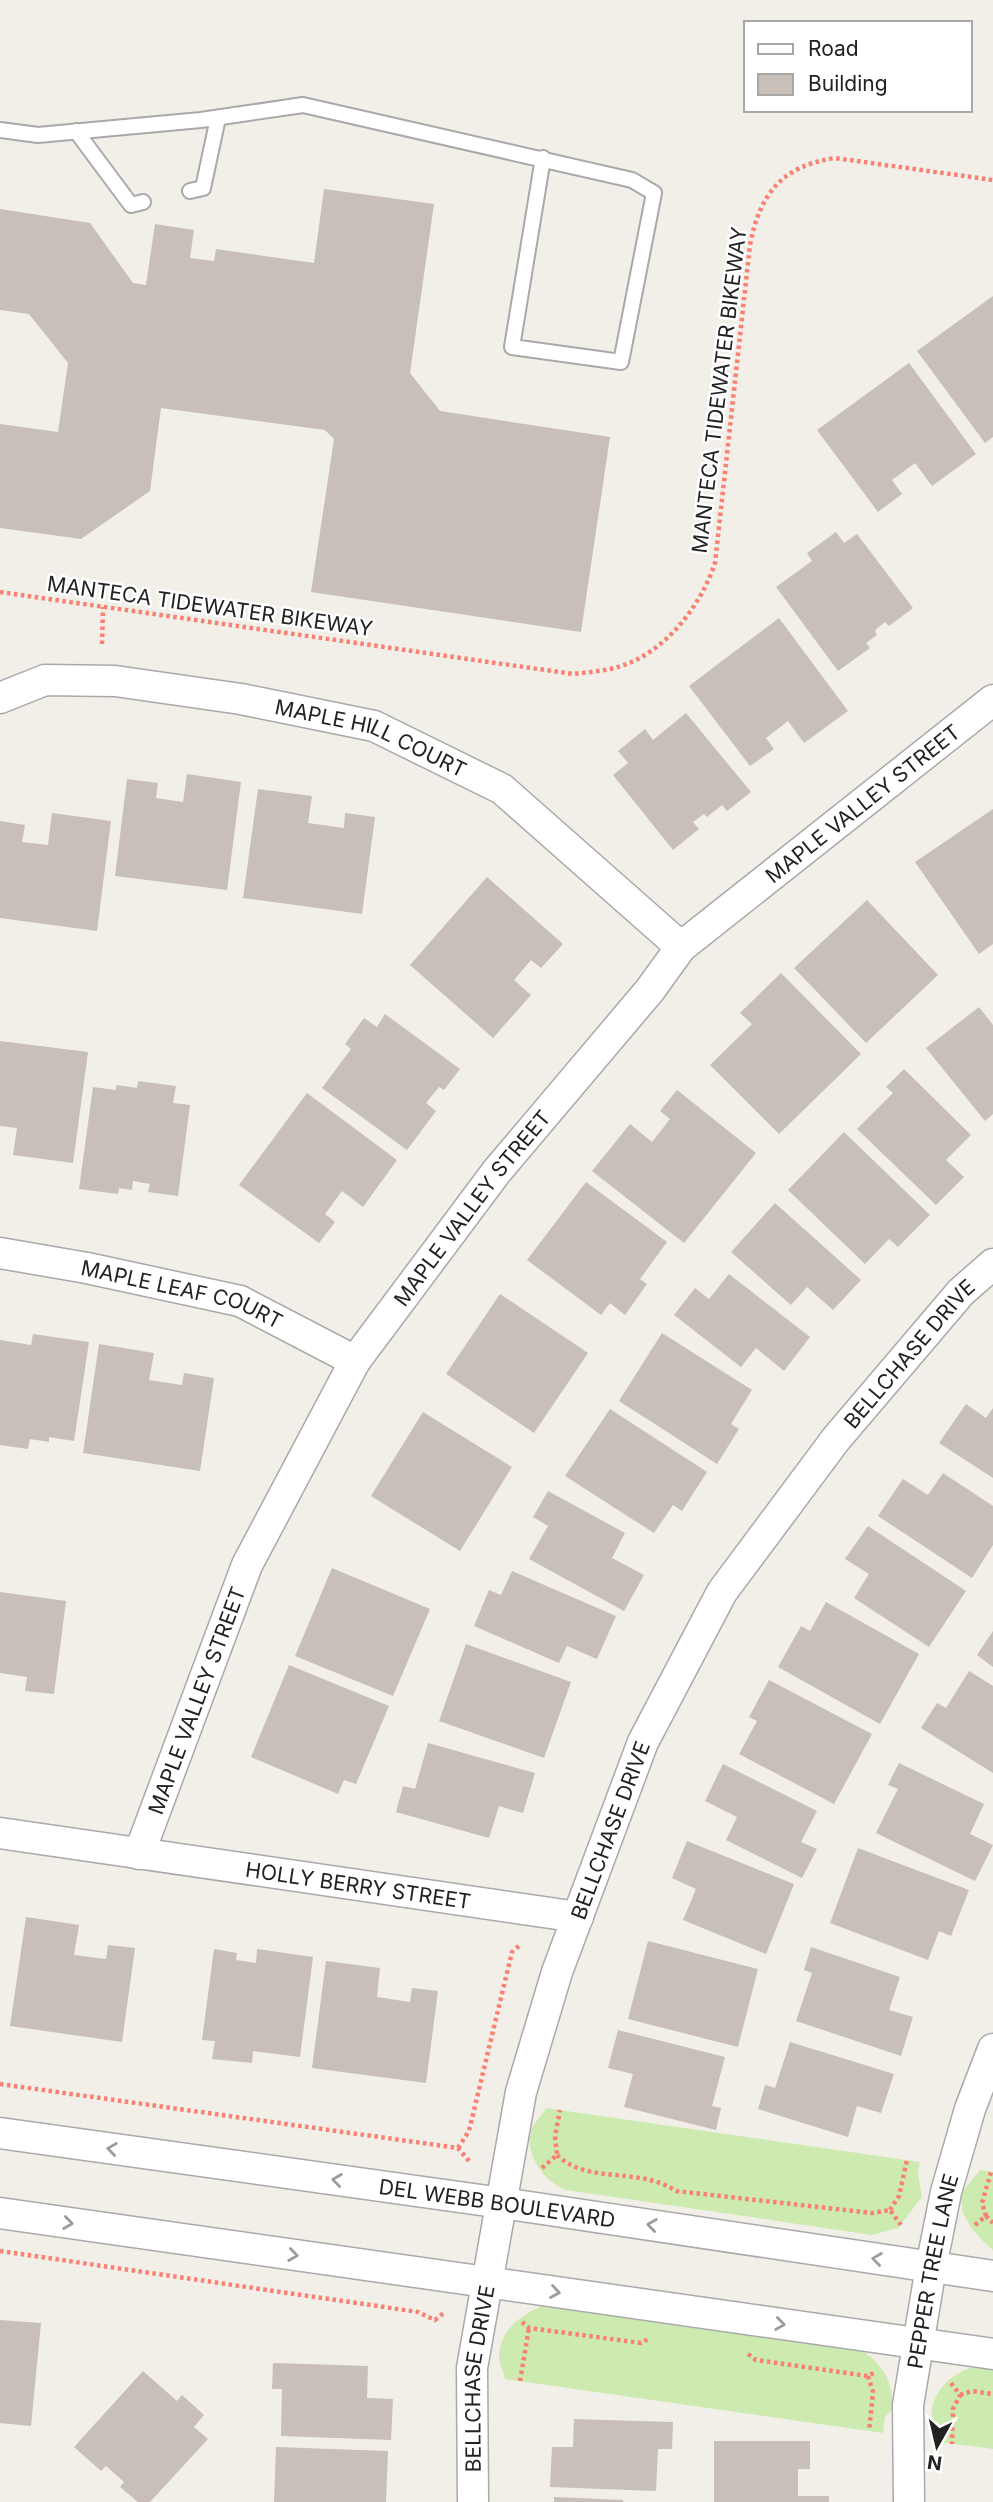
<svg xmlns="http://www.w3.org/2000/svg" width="993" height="2502" viewBox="0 0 993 2502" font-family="Inter,sans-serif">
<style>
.grass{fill:#cdebb0}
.building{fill:#c7bfb8}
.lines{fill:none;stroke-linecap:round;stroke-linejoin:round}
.service-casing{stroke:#a9a9a9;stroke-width:18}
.minor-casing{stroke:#a9a9a9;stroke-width:33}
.path{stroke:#fa8072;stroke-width:4.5;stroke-dasharray:3.5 3.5;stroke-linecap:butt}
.service{stroke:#fff;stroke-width:14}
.minor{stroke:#fff;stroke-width:30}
.oneway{stroke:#9c9c9c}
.labels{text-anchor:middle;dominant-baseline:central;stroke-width:5;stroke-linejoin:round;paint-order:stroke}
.street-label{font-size:21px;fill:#222;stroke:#fff}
</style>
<rect width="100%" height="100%" fill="#f2efe9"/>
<path class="grass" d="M546 2108 920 2162 918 2173 922 2197 898 2228 872 2235 566 2190C544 2182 521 2151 533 2126 537 2119 543 2115 546 2108Z
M980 2170 993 2172V2250C978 2238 955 2214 963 2193 966 2184 975 2178 980 2170Z
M542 2306 862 2351C883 2364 893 2382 893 2408L885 2417 883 2433 505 2379C504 2371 499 2365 499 2357 499 2331 521 2315 542 2306Z
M970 2368 993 2369V2449L938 2442C937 2434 932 2427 932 2420 929 2395 949 2375 970 2368Z"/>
<path class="building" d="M324 189 434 204 410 373 440 411 610 437 581 632 311 592 334 439 325 430 161 408 150 491 81 539 0 528V424L58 432 68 363 29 314 0 310V209L90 223 133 283 146 285 155 224 194 230 190 258 214 261 216 249 314 263Z
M993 296V437L985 443 917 351Z
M909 363 976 454 932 486 915 463 892 480 902 494 878 512 817 430Z
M836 532 844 543 857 534 913 608 889 626 885 622 875 630 877 635 866 643 870 648 838 671 776 587 812 561 807 553Z
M779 618 848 711 804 743 788 721 766 738 774 749 750 766 689 686Z
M686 713 751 792 727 811 722 805 707 817 704 814 693 822 699 829 673 850 613 775 628 763 618 751 645 729 653 740Z
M187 774 241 782 227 890 115 876 127 779 158 783 156 798 183 802Z
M258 789 312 796 308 823 344 828 345 813 375 817 362 914 243 898Z
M993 809V944L979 954 915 862Z
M52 813 111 821 97 931 0 918V821L25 825 22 842 48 845Z
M487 877 563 944 541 968 531 960 514 980 531 995 493 1038 410 965Z
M867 900 938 975 866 1043 794 968Z
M781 973 861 1054 779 1134 710 1065 752 1024 740 1013Z
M979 1007 993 1025V1114L985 1121 926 1048Z
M385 1014 460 1069 444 1090 439 1087 426 1103 436 1111 407 1150 322 1088 351 1049 345 1044 364 1018 377 1027Z
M0 1041 88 1052 73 1163 13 1155 17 1128 0 1126Z
M904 1069 971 1135 946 1160 964 1177 936 1205 857 1129 893 1093 886 1087Z
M138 1081 176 1086 173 1103 190 1105 178 1196 148 1192 150 1184 133 1181 132 1190 119 1188 118 1194 79 1189 93 1087 116 1090V1085L137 1088Z
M677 1090 756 1153 684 1243 592 1171 630 1124 652 1142 670 1119 660 1111Z
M307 1093 397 1160 363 1207 342 1191 325 1214 335 1222 319 1243 239 1185Z
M844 1132 930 1215 898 1247 889 1239 865 1264 788 1190Z
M586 1182 667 1242 640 1279 647 1284 625 1315 610 1303 601 1315 527 1260Z
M775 1203 861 1280 833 1310 807 1287 791 1305 731 1252Z
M729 1274 810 1337 784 1371 756 1348 741 1367 674 1315 695 1288 709 1299Z
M500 1294 588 1353 534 1433 446 1374Z
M662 1333 752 1390 731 1424 739 1429 717 1464 619 1401Z
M33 1334 89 1342 74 1441 49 1437V1442L30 1439 28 1449 0 1445V1340L31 1345Z
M99 1344 154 1353 149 1380 182 1385 184 1373 214 1378 200 1471 83 1453Z
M966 1404 986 1418 993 1408V1478L939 1443Z
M610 1409 707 1472 682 1511 673 1505 654 1533 565 1476Z
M423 1412 512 1467 460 1551 371 1496Z
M943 1473 993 1506V1545L972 1578 878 1516 903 1479 928 1495Z
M548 1491 625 1533 612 1558 644 1575 624 1611 529 1559 548 1526 533 1517Z
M868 1526 966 1591 929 1647 854 1598 869 1574 845 1559Z
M332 1568 430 1609 393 1696 295 1656Z
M512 1571 616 1616 597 1659 567 1646 559 1663 474 1626 489 1590 501 1595Z
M0 1592 66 1601 54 1694 25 1691 27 1677 0 1673Z
M826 1602 919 1654 880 1724 778 1667 801 1626 810 1631Z
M993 1631V1667L977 1655Z
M466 1644 571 1682 544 1758 439 1721Z
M289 1665 389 1706 356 1784 344 1780 338 1794 251 1757Z
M969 1671 993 1686V1773L921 1728 937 1703 946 1708Z
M769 1680 872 1734 834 1804 739 1754 757 1721 749 1717Z
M428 1743 535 1773 523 1813 499 1806 489 1838 396 1812 403 1786 415 1789Z
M899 1763 984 1804 970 1834 993 1845 975 1881 876 1833 898 1789 888 1785Z
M723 1764 817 1811 801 1842 817 1849 802 1878 726 1840 737 1817 705 1801Z
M687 1841 794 1884 766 1954 683 1920 696 1889 672 1878Z
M858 1848 969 1890 951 1936 939 1931 928 1960 830 1923Z
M26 1917 79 1925 74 1955 106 1959 108 1945 135 1948 122 2042 10 2026Z
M648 1941 758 1969 738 2047 628 2019Z
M811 1947 900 1977 889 2010 913 2017 901 2056 796 2021 812 1973 804 1970Z
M214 1949 237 1953 236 1960 256 1963 257 1949 313 1957 300 2057 253 2051 252 2063 212 2059 215 2041 202 2040Z
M326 1961 380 1968 377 1997 410 2002 412 1988 438 1991 426 2083 312 2068Z
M618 2030 725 2057 712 2106 721 2108 716 2130 624 2107 633 2074 608 2068Z
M790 2042 894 2074 881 2113 857 2106 848 2137 758 2109 765 2085 775 2088Z
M0 2320 41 2323 31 2426 0 2423Z
M273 2363 368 2366 367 2398 393 2399 391 2440 281 2436 282 2389H272Z
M143 2371 177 2401 182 2395 204 2415 194 2427 208 2439 150 2502H138L120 2487 124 2482 106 2466 101 2471 74 2447Z
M574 2419 673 2422 672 2449H658L656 2491 550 2487 552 2447H573Z
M714 2441H810V2469H798V2496H829V2502H714Z
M276 2447 388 2451 386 2502H274Z
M554 2497 623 2500V2502H554Z"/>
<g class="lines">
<g class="service-casing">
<path id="service" d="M0 130 38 135 201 120 303 105 632 180 654 193 621 362 512 347 543 158
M76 131 131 205 143 202
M190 191 203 188 218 118"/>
</g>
<g class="minor-casing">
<g id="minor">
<path id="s1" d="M0 698 45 680 115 681 241 699 374 726 502 789 681 947"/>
<path id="s2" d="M0 1253 87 1268 240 1301 355 1361"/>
<path id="s3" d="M0 1833 578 1917"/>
<path id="s4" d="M139 1854 247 1565 355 1361 497 1171 650 990 681 947 993 700"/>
<path id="s5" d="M0 2133 502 2203 993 2276"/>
<path d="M0 2213 993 2354"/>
<path id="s6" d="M473 2502 472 2368 521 2092 557 1972 643 1742 722 1592 836 1439 961 1292 993 1264"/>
<path id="s7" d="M909 2502 908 2405 931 2267 946 2192 970 2109 993 2049"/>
</g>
</g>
<path class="path" d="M0 592 573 674C589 672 606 671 621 666 666 652 701 605 715 563L750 245C760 193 782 166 835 158L993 180
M102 644 103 607
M0 2084 458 2148 469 2161
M458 2148 469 2131 512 1952 520 1945
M557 2155C588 2185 638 2166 676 2191L872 2213 890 2210 901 2225
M542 2168 557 2155 555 2136 560 2110
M890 2210 899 2196 907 2160
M986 2216 982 2203 991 2172
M975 2225 986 2216 993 2223
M0 2251 418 2312 435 2320 445 2312
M522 2322 529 2328 641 2343 648 2339
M748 2354 756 2360 868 2376 875 2372
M868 2376 873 2392 869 2431
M520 2381 529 2328
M951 2383 960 2395 953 2409 952 2444
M960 2395 972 2391 993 2394"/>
<use href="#service" class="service"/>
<use href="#minor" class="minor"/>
</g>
<defs><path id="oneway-chevron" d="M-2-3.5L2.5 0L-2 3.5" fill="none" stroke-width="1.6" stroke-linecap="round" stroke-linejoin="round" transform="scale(1.75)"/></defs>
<g class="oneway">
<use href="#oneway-chevron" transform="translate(112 2149) rotate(-172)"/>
<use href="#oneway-chevron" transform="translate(337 2180) rotate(-172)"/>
<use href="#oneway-chevron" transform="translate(68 2223) rotate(8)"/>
<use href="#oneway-chevron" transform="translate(652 2225) rotate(-172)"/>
<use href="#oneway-chevron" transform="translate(293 2255) rotate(8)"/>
<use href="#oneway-chevron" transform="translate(877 2259) rotate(-172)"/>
<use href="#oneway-chevron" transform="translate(555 2292) rotate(9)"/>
<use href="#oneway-chevron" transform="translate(780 2324) rotate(8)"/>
</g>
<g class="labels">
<g class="street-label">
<text transform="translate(719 390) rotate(-83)">MANTECA TIDEWATER BIKEWAY</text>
<text transform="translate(210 606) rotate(8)">MANTECA TIDEWATER BIKEWAY</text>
<text stroke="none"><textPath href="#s1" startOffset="382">MAPLE HILL COURT</textPath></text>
<text stroke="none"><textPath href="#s4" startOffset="1298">MAPLE VALLEY STREET</textPath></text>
<text stroke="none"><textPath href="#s4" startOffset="732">MAPLE VALLEY STREET</textPath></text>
<text stroke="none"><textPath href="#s2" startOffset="187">MAPLE LEAF COURT</textPath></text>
<text stroke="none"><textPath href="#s6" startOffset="1258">BELLCHASE DRIVE</textPath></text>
<text stroke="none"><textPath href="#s4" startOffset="164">MAPLE VALLEY STREET</textPath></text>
<text stroke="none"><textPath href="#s6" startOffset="691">BELLCHASE DRIVE</textPath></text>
<text stroke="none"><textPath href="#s3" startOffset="362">HOLLY BERRY STREET</textPath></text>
<text stroke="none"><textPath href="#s5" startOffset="502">DEL WEBB BOULEVARD</textPath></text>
<text stroke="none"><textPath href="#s7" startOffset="233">PEPPER TREE LANE</textPath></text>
<text stroke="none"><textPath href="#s6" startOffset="124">BELLCHASE DRIVE</textPath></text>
</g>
</g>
<rect x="744" y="21" width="228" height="91" fill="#ffffff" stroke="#a7a7a7" stroke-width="2"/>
<rect x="758" y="44" width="35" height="10" fill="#ffffff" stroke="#a7a7a7" stroke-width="2"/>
<text x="808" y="56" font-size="21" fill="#222222">Road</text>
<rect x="758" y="74" width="35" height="21" fill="#c7bfb8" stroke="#a7a7a7" stroke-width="2"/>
<text x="808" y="91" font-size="21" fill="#222222">Building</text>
<g transform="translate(937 2446) rotate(188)" stroke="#ffffff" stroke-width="5" paint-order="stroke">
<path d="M0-5L12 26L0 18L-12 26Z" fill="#222222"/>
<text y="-10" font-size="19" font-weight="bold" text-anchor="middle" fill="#222222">N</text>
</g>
</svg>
